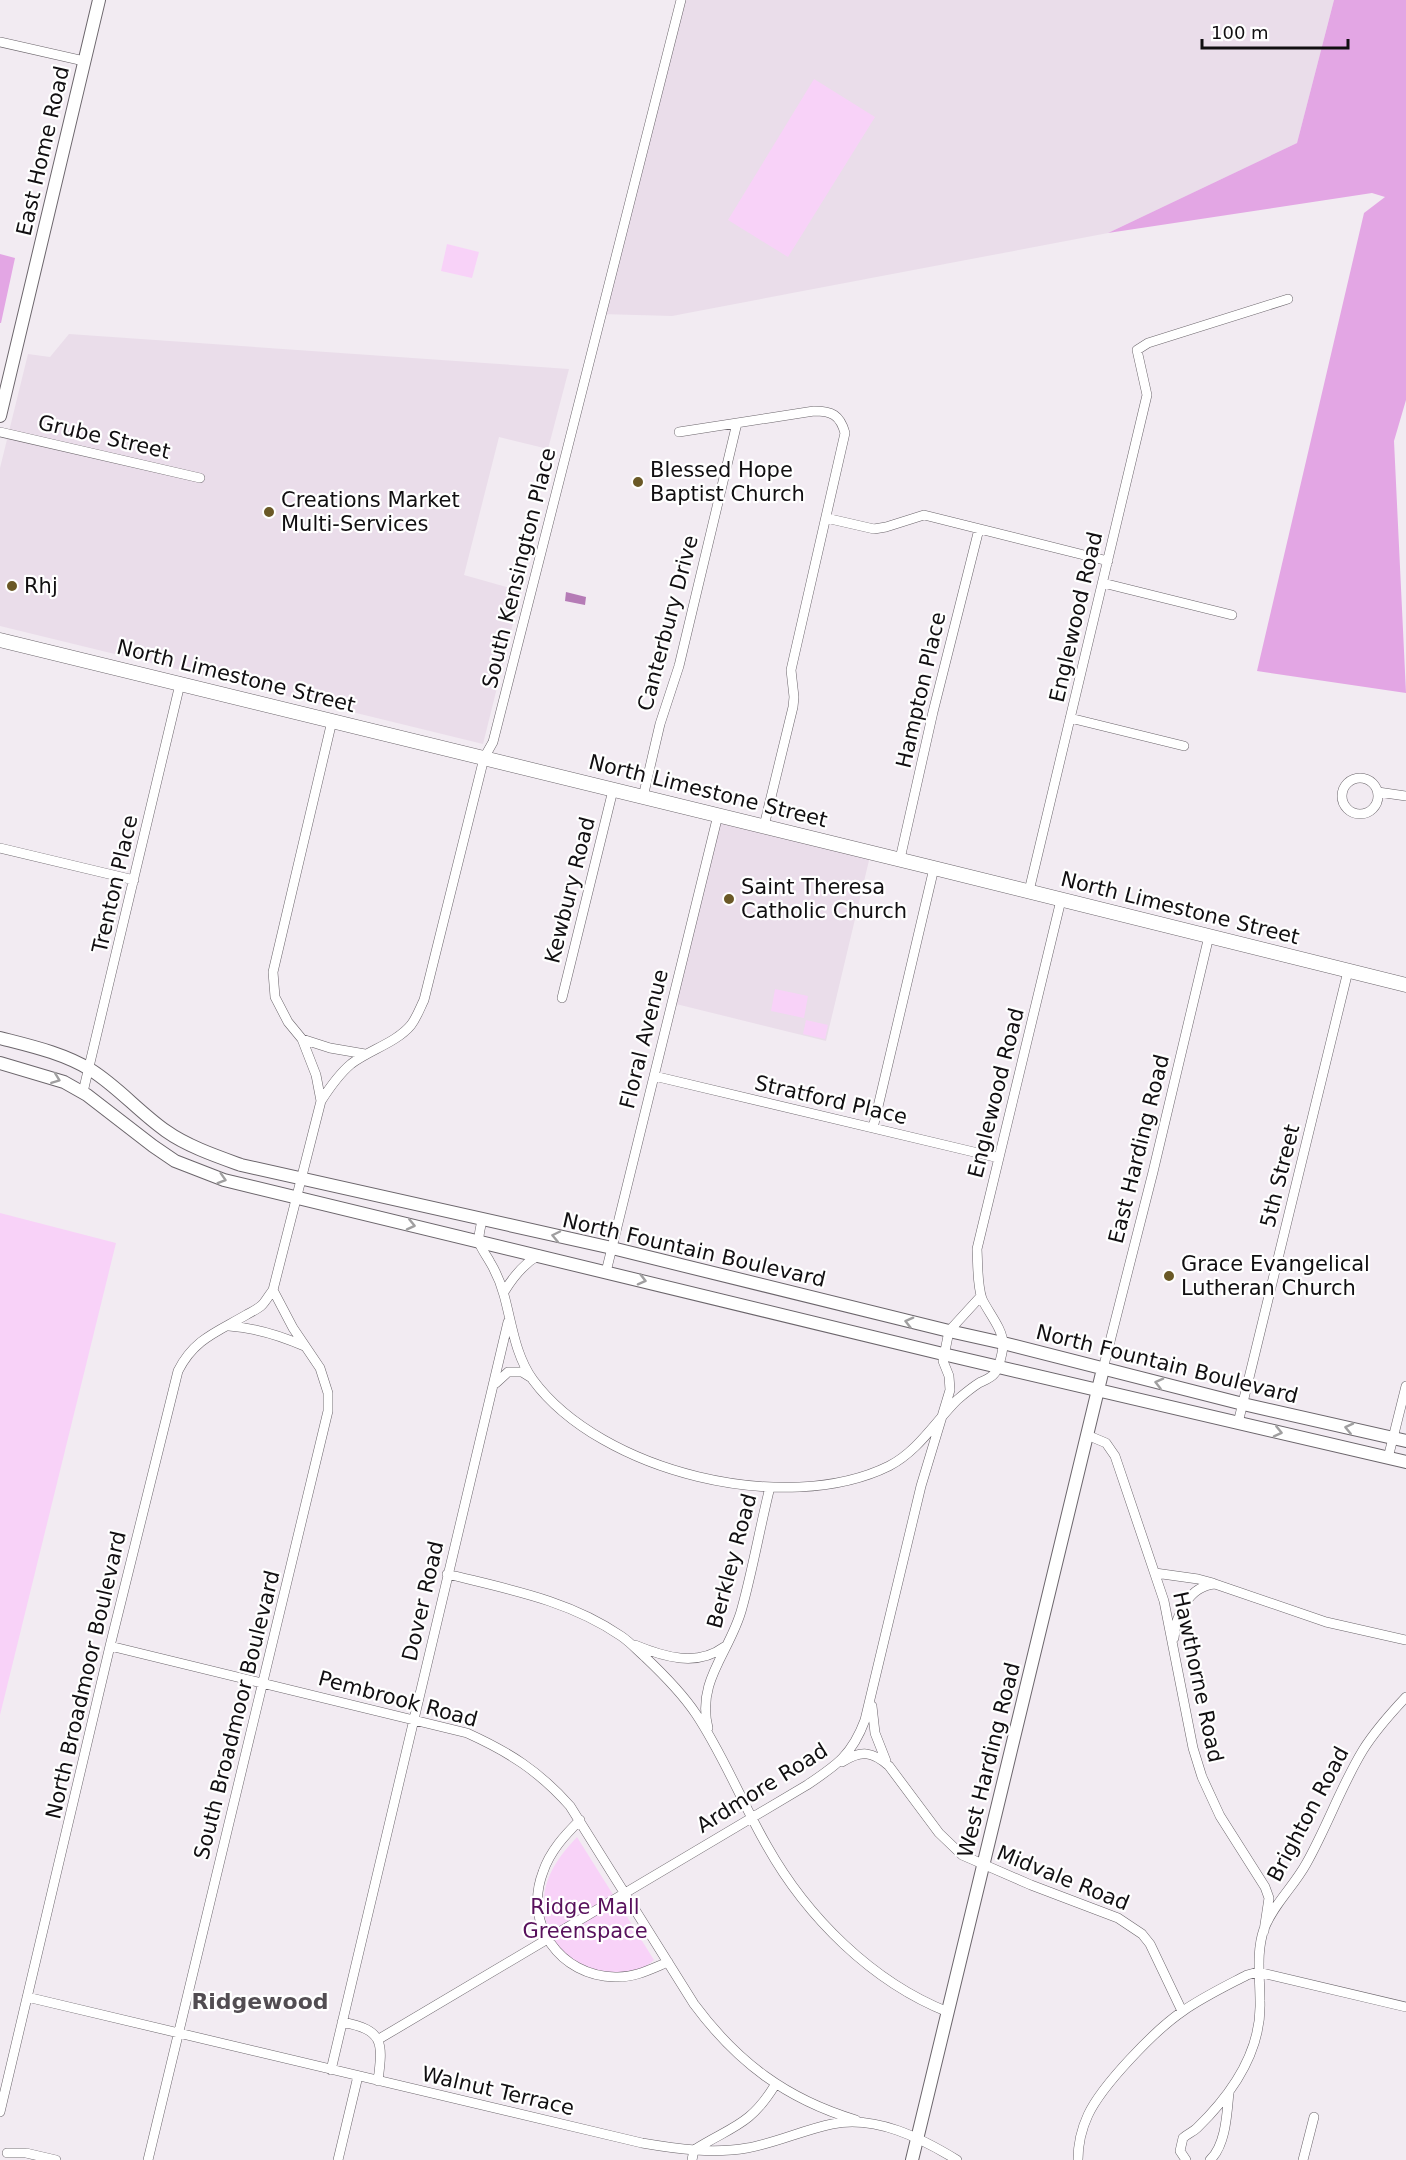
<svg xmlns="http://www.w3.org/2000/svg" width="1406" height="2160" viewBox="0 0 1406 2160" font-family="'DejaVu Sans',sans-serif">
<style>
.built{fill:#eaddea}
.green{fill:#f8d2f8}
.forest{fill:#e3a6e4}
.water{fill:#b57bb6}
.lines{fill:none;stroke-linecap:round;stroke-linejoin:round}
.street-casing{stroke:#6b656b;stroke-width:10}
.secondary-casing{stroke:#6b656b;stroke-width:14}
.primary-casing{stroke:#6b656b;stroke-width:15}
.street{stroke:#fff;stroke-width:9}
.secondary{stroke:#fff;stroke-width:12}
.primary{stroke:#fff;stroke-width:14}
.oneway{stroke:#a09fa0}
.poi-dot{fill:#6a5826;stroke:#fff;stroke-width:2}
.labels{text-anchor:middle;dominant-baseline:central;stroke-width:4.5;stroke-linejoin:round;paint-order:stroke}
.street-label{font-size:21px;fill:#110f11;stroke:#fff}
.poi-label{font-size:21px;fill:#110f11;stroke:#fff;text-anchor:start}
.park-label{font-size:21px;fill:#58115c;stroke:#fff}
.neighbourhood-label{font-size:22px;font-weight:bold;fill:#524d52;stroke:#fff}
</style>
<rect width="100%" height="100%" fill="#f2ebf2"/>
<path class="built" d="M681 0H1334L1297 143 1108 233 672 316 601 314Z
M69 334 569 369 548 449 499 437 464 575 521 591 483 744 0 626V468L28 354 50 357Z
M718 815 871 852 826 1041 672 1003Z"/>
<path class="green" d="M814 79 875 117 788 257 728 220Z
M447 244 479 252 472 278 441 271Z
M775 989 808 996 804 1018 771 1011Z
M806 1020 828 1025 825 1039 803 1034Z
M0 1213 116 1243 0 1715Z
M577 1837 654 1960C629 1983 587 1973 564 1952 551 1941 543 1919 544 1902 544 1876 560 1855 577 1837Z"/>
<path class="forest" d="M1334 0H1406V400L1394 441 1406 693 1257 671 1364 213 1385 197 1372 193 1108 233 1297 143Z
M0 254 15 258 1 323H0Z"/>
<path class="water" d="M566 592 586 597 585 605 565 601Z"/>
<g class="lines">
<g class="street-casing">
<path id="street" d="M0 42 84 61
M0 432 200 478
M679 432 814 411C832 411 840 415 845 433L791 670 794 697 793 707 764 826
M826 518 874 529 886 527 924 515 1108 561
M1103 583 1232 615
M1070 718 1184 746
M1342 796a18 18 0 1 1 36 0a18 18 0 1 1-36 0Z
M1378 792 1406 796
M643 797 660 724 679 666 737 423
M0 848 134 880
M900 859 933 712 979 529
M1029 891 1147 395 1137 350 1148 343 1288 299
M562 998 613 790
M302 1039 330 1048 365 1054
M654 1076 999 1158
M83 1092 180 684
M321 1101 316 1075 302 1039 288 1022 275 997 273 972 332 721
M873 1128 934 868
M482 1220C481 1226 478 1236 479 1242 481 1249 487 1256 490 1262 496 1272 501 1284 504 1295 512 1324 515 1355 533 1380 601 1472 786 1517 889 1466 918 1451 935 1422 957 1400 964 1394 971 1388 979 1383 983 1381 991 1378 994 1374 999 1369 1003 1351 1003 1344 1003 1329 988 1312 982 1299 977 1284 978 1265 977 1249L1061 900
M606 1272 718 815
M504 1292C513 1277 523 1264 539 1255
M229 1326C256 1328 279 1335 304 1346
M1103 1369 1153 1172 1209 936
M496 1383 508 1372H522L530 1377
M1238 1423 1348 971
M1087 1435 1106 1443 1115 1456 1164 1601 1193 1748 1202 1777 1220 1816 1265 1887 1269 1898 1264 1931
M1388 1458 1406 1386
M1155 1573 1198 1579 1213 1583
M447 1574C507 1589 569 1600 621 1636 630 1642 637 1650 645 1657 664 1675 682 1693 696 1714 724 1756 742 1803 767 1846 807 1917 872 1982 948 2012
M1174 1638C1176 1614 1189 1586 1215 1584L1326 1622 1406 1640
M635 1645C664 1657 697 1667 724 1647
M110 1646 467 1733C509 1752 539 1771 570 1806L694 2004C737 2062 786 2099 856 2120
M872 1706 875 1733 886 1761
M708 1728C696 1680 731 1651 742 1608 753 1568 760 1527 770 1487
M842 1762C861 1750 872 1751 889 1766L939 1833 962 1855 1031 1885 1118 1918 1142 1934 1150 1944 1182 2011
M580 1820C565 1835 550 1851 543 1872 523 1924 560 1976 615 1977 634 1978 651 1969 668 1962
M27 1997 642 2143C677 2149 713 2154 747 2148 776 2143 803 2130 832 2124 876 2115 921 2138 957 2160
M342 2022C384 2030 383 2042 378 2081
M379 2039 807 1785C837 1765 852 1755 865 1720L921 1486 950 1390 949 1376 943 1361 949 1331 981 1296
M331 2070 508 1322
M0 2112 110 1646 178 1371C194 1339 217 1332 246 1315 251 1312 258 1309 262 1305 266 1301 269 1295 273 1290L321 1101C330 1087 339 1074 351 1064 369 1050 396 1043 411 1025 417 1017 420 1008 424 1000L484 758 493 742 681 0
M7 2153H26L56 2160
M148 2160 328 1411V1393L320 1368 293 1328 273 1290
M338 2160 358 2076
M692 2160 694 2150C732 2126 750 2126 775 2085
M1078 2160C1078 2144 1081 2130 1088 2115 1102 2085 1155 2030 1183 2011 1203 1997 1226 1986 1247 1975L1258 1972 1406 2007
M1186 2160 1180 2151 1183 2138C1187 2134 1193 2132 1197 2128 1232 2094 1262 2052 1260 2001 1260 1977 1256 1952 1264 1929 1273 1905 1294 1886 1306 1864 1327 1827 1341 1786 1363 1750 1375 1731 1390 1714 1406 1697
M1210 2160C1226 2145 1227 2113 1229 2092
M1303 2160 1314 2117"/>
</g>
<g class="secondary-casing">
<path id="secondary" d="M0 416 99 0
M0 1038C31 1046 63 1053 91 1070 118 1087 139 1112 166 1131 187 1146 216 1156 241 1165L612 1248 949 1331 1003 1343 1243 1404 1406 1441
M0 1063 64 1082 87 1095 153 1146 175 1161 224 1180 943 1354 1406 1462
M912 2160 1103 1369"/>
</g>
<g class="primary-casing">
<path id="primary" d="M0 640 934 868 1406 985"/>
</g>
<use href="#street" class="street"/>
<use href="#secondary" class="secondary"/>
<use href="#primary" class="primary"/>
</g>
<defs><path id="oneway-chevron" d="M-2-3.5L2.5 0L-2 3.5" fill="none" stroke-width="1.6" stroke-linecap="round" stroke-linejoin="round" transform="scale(1.5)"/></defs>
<g class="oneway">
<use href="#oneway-chevron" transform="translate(56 1079) rotate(21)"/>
<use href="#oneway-chevron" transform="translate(222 1179) rotate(17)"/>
<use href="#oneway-chevron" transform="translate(411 1225) rotate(13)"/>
<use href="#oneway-chevron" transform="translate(556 1236) rotate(-168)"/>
<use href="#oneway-chevron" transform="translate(642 1280) rotate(14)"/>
<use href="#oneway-chevron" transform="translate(909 1322) rotate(-166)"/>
<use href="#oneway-chevron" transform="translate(1159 1383) rotate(-166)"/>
<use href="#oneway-chevron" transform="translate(1349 1428) rotate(-167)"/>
<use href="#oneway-chevron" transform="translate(1278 1432) rotate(13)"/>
</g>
<g class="poi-dot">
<circle cx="638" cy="482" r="6"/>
<circle cx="269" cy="512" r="6"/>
<circle cx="12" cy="586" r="6"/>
<circle cx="729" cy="899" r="6"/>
<circle cx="1169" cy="1276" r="6"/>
</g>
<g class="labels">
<g class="street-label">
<text transform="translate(43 151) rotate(-77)">East Home Road</text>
<text transform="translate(104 437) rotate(13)">Grube Street</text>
<text transform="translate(519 568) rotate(-76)">South Kensington Place</text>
<text transform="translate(1076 617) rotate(-77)">Englewood Road</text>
<text transform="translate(668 623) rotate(-75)">Canterbury Drive</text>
<text transform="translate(236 676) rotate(14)">North Limestone Street</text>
<text transform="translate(921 690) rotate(-77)">Hampton Place</text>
<text transform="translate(708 791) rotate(14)">North Limestone Street</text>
<text transform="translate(115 884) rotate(-77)">Trenton Place</text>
<text transform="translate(570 890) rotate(-76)">Kewbury Road</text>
<text transform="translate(1180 908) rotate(14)">North Limestone Street</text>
<text transform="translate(644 1039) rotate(-76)">Floral Avenue</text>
<text transform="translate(996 1093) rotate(-76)">Englewood Road</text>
<text transform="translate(831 1100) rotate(13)">Stratford Place</text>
<text transform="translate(1139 1149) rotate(-76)">East Harding Road</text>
<text transform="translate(1280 1176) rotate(-76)">5th Street</text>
<text transform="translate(694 1250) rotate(13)">North Fountain Boulevard</text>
<text transform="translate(1167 1364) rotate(14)">North Fountain Boulevard</text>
<text transform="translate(732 1561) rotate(-75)">Berkley Road</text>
<text transform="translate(423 1601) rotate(-77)">Dover Road</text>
<text transform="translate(86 1675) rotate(-77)">North Broadmoor Boulevard</text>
<text transform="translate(1198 1677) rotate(78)">Hawthorne Road</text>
<text transform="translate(398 1699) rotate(15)">Pembrook Road</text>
<text transform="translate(237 1715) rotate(-76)">South Broadmoor Boulevard</text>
<text transform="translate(989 1760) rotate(-76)">West Harding Road</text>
<text transform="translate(762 1788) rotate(-32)">Ardmore Road</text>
<text transform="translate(1308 1814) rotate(-62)">Brighton Road</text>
<text transform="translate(1063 1878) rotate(22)">Midvale Road</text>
<text transform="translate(498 2091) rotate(13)">Walnut Terrace</text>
</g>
<g class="poi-label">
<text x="650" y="470">Blessed Hope<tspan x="650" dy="24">Baptist Church</tspan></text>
<text x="281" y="500">Creations Market<tspan x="281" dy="24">Multi-Services</tspan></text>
<text x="24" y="586">Rhj</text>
<text x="741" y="887">Saint Theresa<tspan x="741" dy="24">Catholic Church</tspan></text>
<text x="1181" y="1264">Grace Evangelical<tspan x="1181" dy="24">Lutheran Church</tspan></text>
</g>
<g class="park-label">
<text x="585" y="1907">Ridge Mall<tspan x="585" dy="24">Greenspace</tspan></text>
</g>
<g class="neighbourhood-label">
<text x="260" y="2001">Ridgewood</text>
</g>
</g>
<path d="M1202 39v9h146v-9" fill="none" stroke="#110f11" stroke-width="3"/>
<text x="1211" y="39" font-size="18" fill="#110f11" stroke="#ffffff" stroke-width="4.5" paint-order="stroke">100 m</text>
</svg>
